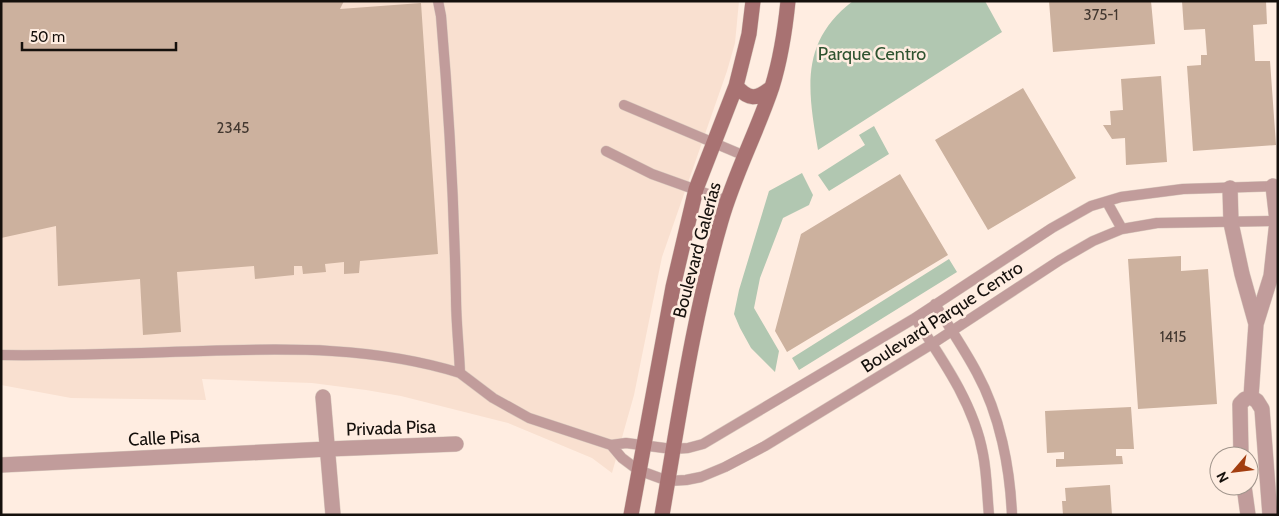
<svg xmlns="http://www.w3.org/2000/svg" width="1279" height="516" viewBox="0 0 1279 516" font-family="Cabin,sans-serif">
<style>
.built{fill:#f9e0d0}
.green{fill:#b1c7b1}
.building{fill:#ccb19e}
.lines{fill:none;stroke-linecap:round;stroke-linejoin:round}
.lane-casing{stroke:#dacabf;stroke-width:11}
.street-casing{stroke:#dacabf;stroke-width:16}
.secondary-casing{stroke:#dacabf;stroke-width:16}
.lane{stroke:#c19c9b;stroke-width:10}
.street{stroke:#c19c9b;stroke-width:15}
.secondary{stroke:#a87272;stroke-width:15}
.labels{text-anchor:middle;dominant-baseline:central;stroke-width:5;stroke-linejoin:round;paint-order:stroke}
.number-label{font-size:15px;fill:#433830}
.park-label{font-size:18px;fill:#2f5330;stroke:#ffede1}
.street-label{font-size:18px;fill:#15100c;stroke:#ffede1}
</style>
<rect width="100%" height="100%" fill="#ffede1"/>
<path class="built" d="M1 1H739L735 43 727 71 662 257 634 395 612 473 592 458 508 423 401 396 366 390 312 383 202 379 206 400 139 399 71 398 1 385Z"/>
<path class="green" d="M853 1H985L1002 32 818 150C808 91 799 42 853 1Z
M874 126 889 154 829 191 818 175 865 145 859 135Z
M802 173 813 195 809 205 783 218 760 278 754 308 779 351 775 372 751 348 740 328 734 314 739 290 769 191Z
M949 259 957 272 799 370 792 358Z"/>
<path class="building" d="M1 1H344L340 9 421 3 438 254 360 261 359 273 344 274V262L325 264 326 272 303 274 302 266H294V275L255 279 254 266 177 272 181 332 143 335 140 279 58 286 56 226 1 238Z
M1049 1H1151L1155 44 1053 52Z
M1182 1H1266L1267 24 1253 25 1255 61H1270L1276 145 1193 151 1187 66 1201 65V55H1207L1205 29 1184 30Z
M1161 76 1167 162 1126 165 1125 138 1112 139 1103 125H1111L1110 111 1123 110 1121 79Z
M1023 88 1076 178 988 230 935 140Z
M900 174 948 255 787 352 775 331 801 234Z
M1181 256V271L1208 269 1217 404 1138 409 1128 259Z
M1131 407 1134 449H1116V456H1122L1123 464 1056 467V459H1064V452L1047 453 1045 411Z
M1110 485 1112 515H1063L1062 501H1066L1065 488Z"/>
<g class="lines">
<g class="lane-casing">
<path id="lane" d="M438 1 441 16C449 110 454 203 456 297 456 322 459 347 460 373L493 398 529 418 611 445 626 443 672 449 688 448 703 444 915 318 1052 228 1091 206 1121 197 1183 189 1278 186
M624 105 745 156
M606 151 652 174 727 201
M1107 202 1122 229
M935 304C949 327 965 350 977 373 1000 415 1010 468 1012 515
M915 318C942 359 974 404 983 454 987 474 987 495 989 515
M1 355C69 356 136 353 203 351 290 348 376 347 460 373
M611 445 622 458 638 470 668 481 686 480 701 477 725 467 765 446 932 344 1060 260 1093 241 1122 229 1157 223 1278 221"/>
</g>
<g class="street-casing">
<path id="street" d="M1230 188 1231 223 1242 274 1256 324
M323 397 333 515
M1251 397 1256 324 1271 276 1277 221 1273 186
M1241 456 1240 404 1245 399 1251 397 1257 401 1262 409 1270 515
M1 465 328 449 456 444
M1244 486 1248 515"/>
</g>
<g class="secondary-casing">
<path id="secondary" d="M736 86C749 100 756 100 771 88
M631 515 673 287 696 189 736 86 749 34 753 1
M662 515C679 417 693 317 721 221 734 175 757 132 772 87 781 58 785 31 788 1"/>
</g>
<use href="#lane" class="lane"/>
<use href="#street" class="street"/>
<use href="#secondary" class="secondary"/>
</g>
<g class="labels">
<g class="number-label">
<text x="1101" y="15">375-1</text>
<text x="233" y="128">2345</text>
<text x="1173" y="337">1415</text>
</g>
<g class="park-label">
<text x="872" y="54">Parque Centro</text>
</g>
<g class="street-label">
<text transform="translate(697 250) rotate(-75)">Boulevard Galerías</text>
<text transform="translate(942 317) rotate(-33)">Boulevard Parque Centro</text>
<text transform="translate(391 428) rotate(-2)">Privada Pisa</text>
<text transform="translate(164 438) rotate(-3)">Calle Pisa</text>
</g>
</g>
<rect width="1279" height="516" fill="none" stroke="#15100c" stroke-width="5"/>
<g transform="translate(1234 471) rotate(242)"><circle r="24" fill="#ffede1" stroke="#a1958c"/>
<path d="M0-4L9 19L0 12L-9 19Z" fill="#a33e10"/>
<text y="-8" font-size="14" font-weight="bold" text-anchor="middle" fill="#15100c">N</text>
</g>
<path d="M22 42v8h154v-8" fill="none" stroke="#15100c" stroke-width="2.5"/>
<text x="30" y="42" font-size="15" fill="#15100c" stroke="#ffede1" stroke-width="4" paint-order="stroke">50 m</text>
</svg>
